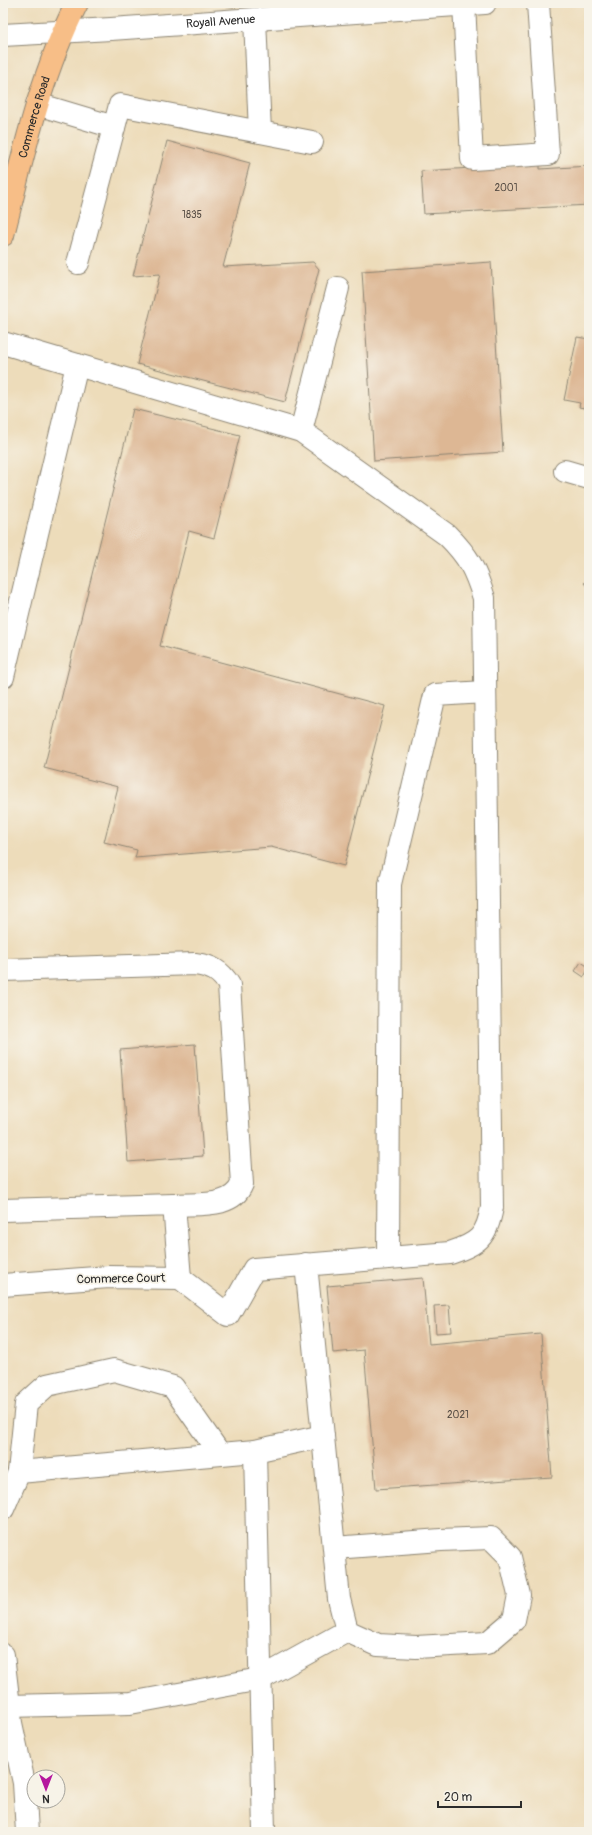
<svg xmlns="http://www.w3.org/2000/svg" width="592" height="1835" viewBox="0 0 592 1835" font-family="Pangolin,sans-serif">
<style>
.building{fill:#ddb794}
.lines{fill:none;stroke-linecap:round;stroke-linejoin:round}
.minor-casing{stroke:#8c8472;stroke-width:24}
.major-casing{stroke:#8c8472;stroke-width:24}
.minor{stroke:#fff;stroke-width:22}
.major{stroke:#f7be87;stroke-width:22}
.labels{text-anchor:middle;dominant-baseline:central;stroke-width:3.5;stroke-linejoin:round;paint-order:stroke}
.number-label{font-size:10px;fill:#584e45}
.street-label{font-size:12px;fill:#2b2b2b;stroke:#f7f3e8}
</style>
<rect width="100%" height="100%" fill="#f7f3e8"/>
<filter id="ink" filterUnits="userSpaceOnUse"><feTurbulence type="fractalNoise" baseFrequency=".025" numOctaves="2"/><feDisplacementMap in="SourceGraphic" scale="8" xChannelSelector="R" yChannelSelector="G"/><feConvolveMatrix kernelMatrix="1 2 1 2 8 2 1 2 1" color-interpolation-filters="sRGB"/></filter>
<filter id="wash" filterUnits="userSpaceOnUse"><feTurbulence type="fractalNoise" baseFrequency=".012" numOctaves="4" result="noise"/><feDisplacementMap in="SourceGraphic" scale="16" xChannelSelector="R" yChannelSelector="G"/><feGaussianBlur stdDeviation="0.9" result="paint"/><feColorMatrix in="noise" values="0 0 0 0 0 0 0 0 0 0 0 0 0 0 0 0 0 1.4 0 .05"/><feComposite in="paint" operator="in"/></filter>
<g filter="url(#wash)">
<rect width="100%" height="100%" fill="#eddcba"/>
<g id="blocks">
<path class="building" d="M167 141 250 163 223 267 313 262 319 269 285 402 137 364 160 274 133 276Z
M540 164V169L589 166V205L424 214 421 171Z
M491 262 503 452 374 461 362 271Z
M577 337 589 339V409L579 407 580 403 564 400Z
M133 409 240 435 214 538 189 531 160 646 385 706 344 866 271 847 135 858 137 850 104 842 118 787 44 768Z
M589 579V589L584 583Z
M581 962 589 967 584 977 575 971Z
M195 1044 203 1156 128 1162 120 1050Z
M423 1278 429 1344 541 1334 552 1477 376 1489 364 1350 333 1353 327 1286Z
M449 1305 451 1332 436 1333 434 1306Z"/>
</g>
</g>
<g filter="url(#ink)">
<use href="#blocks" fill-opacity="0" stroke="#8c8472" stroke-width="1"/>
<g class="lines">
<g class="minor-casing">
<g id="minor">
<path d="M464 4 472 159 548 154 538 3"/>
<path d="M255 19 260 132"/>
<path id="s1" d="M3 35 111 29 485 3"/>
<path d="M37 104 114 127"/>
<path d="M78 263 120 105 312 142"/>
<path d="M3 343 301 431 447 535C469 557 475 569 484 598L492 1207C487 1237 478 1244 450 1253L254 1269 228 1315 180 1278 109 1277 3 1285"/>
<path d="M301 431 338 288"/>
<path d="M565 471 589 478"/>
<path d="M3 677 77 365"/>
<path d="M3 970 195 964C211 966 221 971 229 985L242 1184C232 1209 197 1203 174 1205"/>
<path d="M3 1210 174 1205 180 1278"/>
<path d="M388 1258 390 884 435 695 485 692"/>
<path d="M306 1264 339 1599 347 1631 378 1645 416 1647 487 1643 514 1620 519 1595 510 1557 491 1538 441 1540 334 1548"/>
<path d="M255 1451 264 1832"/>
<path d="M19 1472 26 1404 47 1385 114 1370 173 1387 220 1454"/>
<path d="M3 1509 19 1472 255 1451 323 1436"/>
<path d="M3 1655 11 1723 24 1783 27 1832"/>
<path d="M9 1706 130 1703 260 1679 347 1631"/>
</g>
</g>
<g class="major-casing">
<g id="major">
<path id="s2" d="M3 235C23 156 40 76 77 3"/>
</g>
</g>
<use href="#minor" class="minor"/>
<use href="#major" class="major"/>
</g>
</g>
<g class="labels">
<g class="number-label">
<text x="506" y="188">2001</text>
<text x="192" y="215">1835</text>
<text x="458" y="1415">2021</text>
</g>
<g class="street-label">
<text stroke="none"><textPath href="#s1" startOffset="218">Royall Avenue</textPath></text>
<text stroke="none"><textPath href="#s2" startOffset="122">Commerce Road</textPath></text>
<text transform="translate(121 1279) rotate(-1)">Commerce Court</text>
</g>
</g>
<rect width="592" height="1835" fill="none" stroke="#f7f3e8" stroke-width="16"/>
<g transform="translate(46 1789) rotate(180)"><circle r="19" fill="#f7f3e8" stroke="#a5a39c"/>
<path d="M0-3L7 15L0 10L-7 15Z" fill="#b5179e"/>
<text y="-6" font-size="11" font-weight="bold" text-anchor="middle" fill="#2b2b2b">N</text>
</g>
<path d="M438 1801v6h83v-6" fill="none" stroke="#2b2b2b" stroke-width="2"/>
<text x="444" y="1801" font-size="12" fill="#2b2b2b" stroke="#f7f3e8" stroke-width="3" paint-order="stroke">20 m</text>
</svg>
